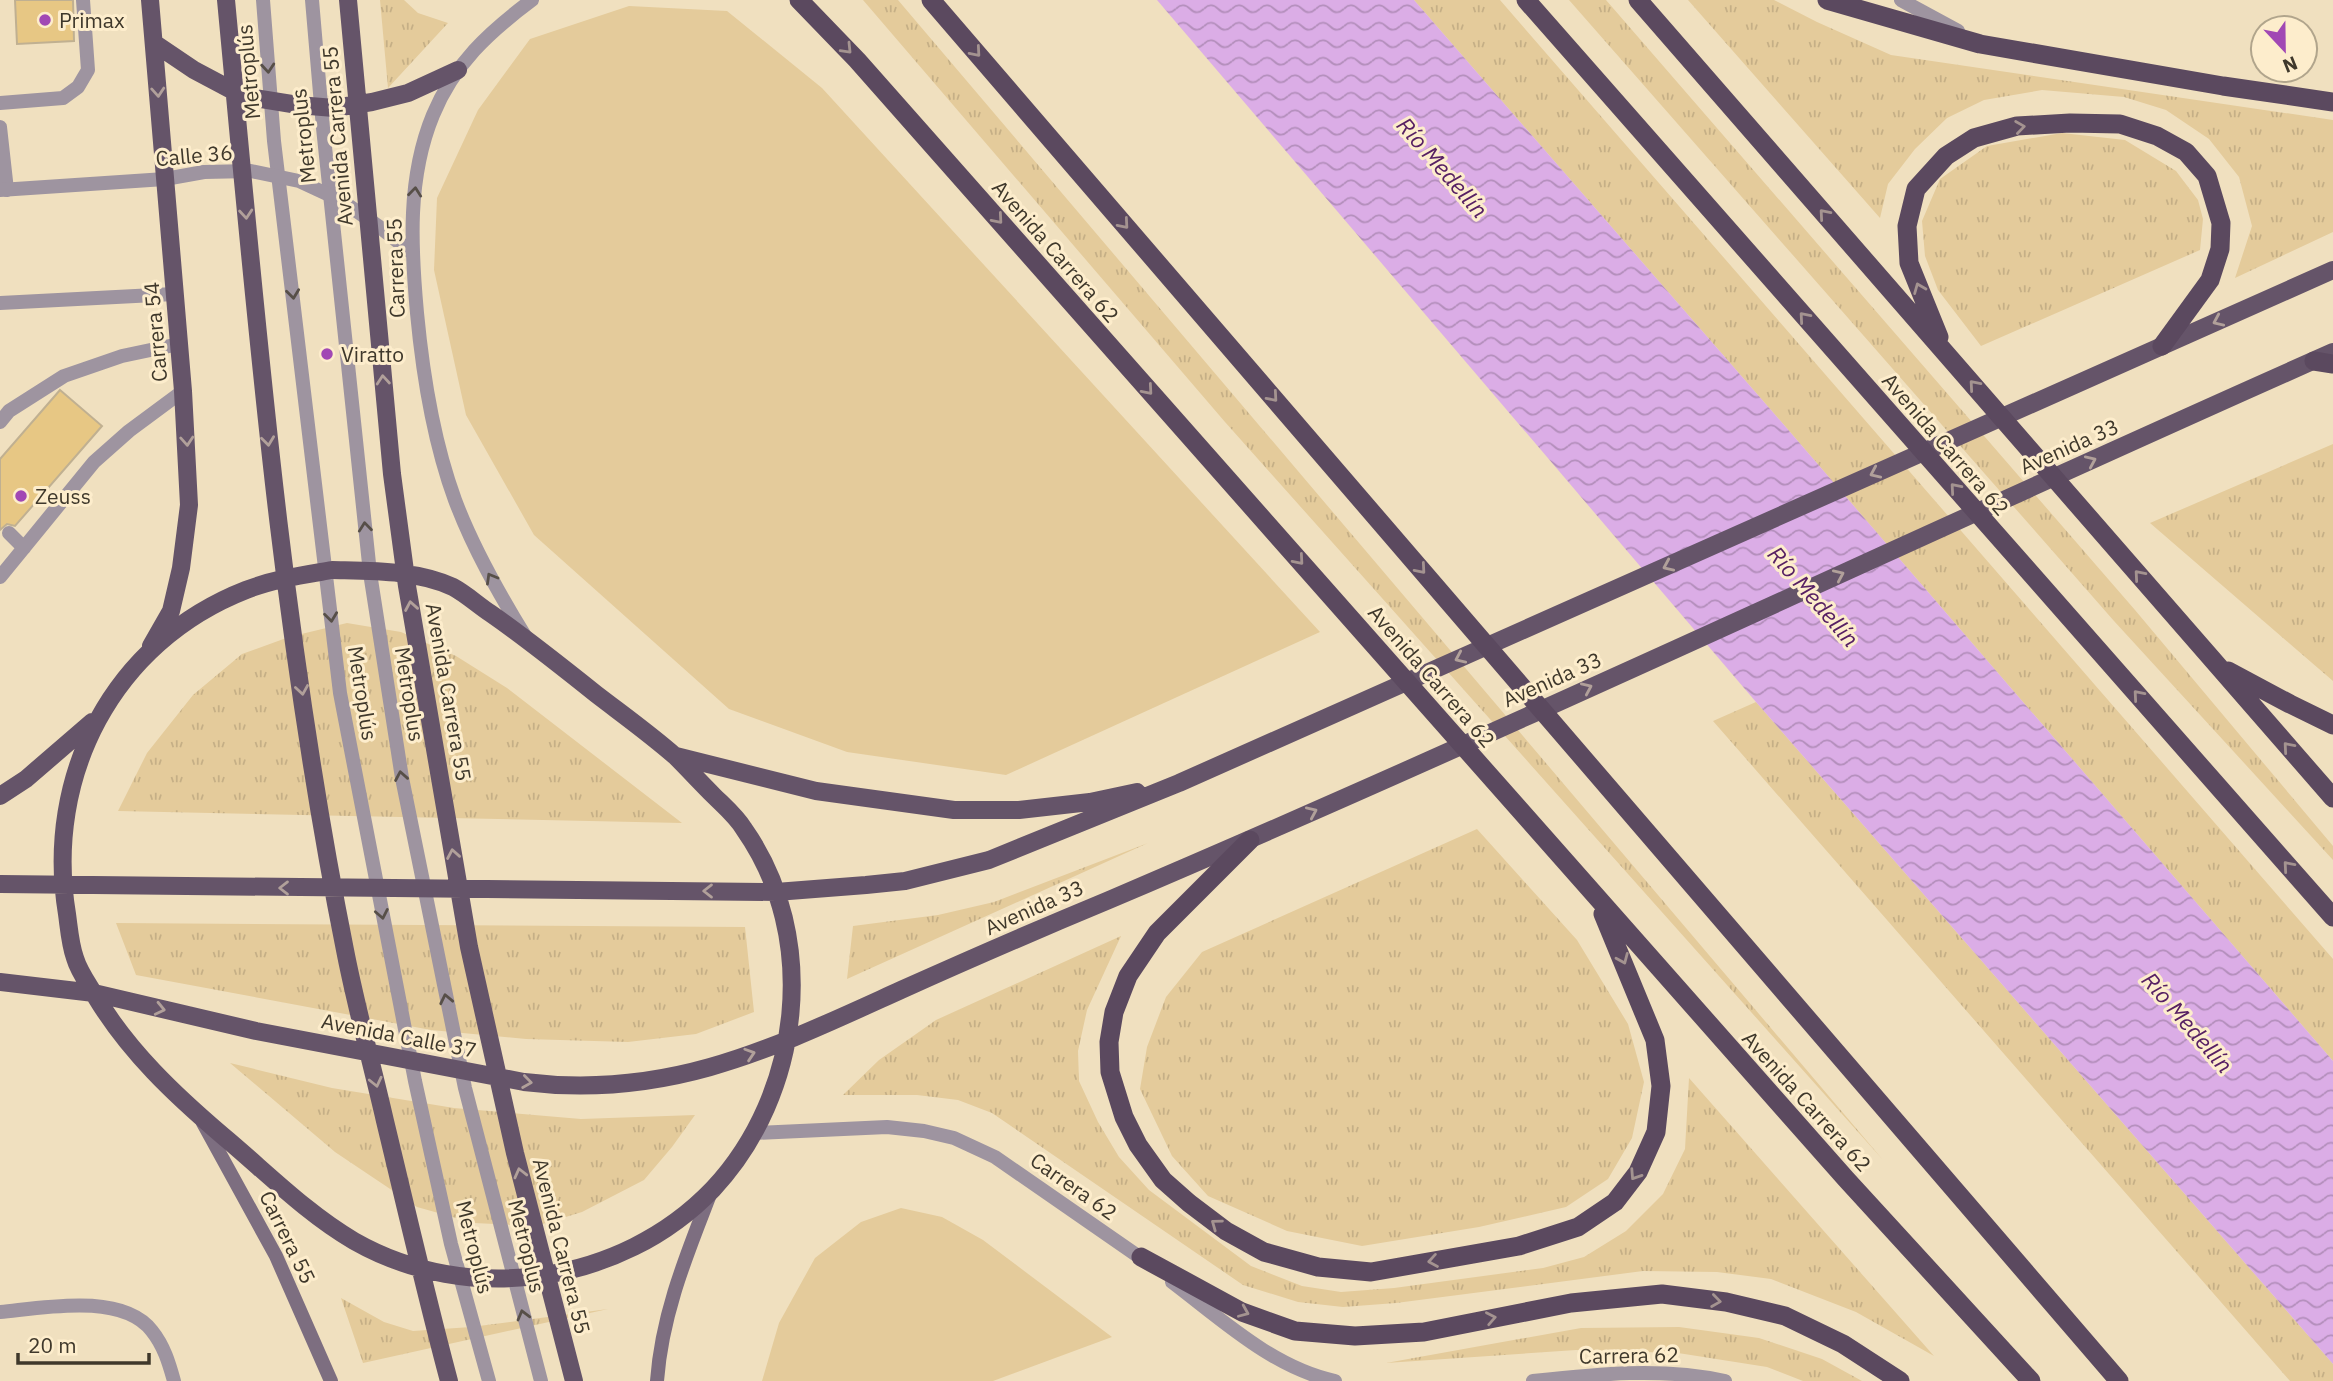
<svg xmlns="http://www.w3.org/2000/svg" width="2333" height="1381" viewBox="0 0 2333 1381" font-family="'IBM Plex Sans',sans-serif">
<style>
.grass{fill:url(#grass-tufts)}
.green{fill:#e4cb9b}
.water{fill:url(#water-waves)}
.building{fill:#e7c784;stroke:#c0b091;stroke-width:2}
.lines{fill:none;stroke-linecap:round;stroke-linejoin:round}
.service{stroke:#9e94a0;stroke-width:14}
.minor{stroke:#9e94a0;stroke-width:14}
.tertiary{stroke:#9e94a0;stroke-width:14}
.secondary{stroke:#7d6e80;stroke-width:14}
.primary{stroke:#655469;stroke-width:18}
.trunk{stroke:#5b495f;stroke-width:19}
.oneway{stroke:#a49390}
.oneway2{stroke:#574f48}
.oneway3{stroke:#b1a09a}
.poi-dot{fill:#a148b4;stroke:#fdedcc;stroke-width:2.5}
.labels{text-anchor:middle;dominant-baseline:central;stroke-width:6;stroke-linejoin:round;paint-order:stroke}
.poi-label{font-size:21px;fill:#3f382b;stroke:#fdedcc;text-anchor:start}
.street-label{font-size:21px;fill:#3f382b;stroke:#fdedcc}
.water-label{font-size:23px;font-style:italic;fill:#572063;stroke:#fdedcc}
</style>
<defs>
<pattern id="grass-tufts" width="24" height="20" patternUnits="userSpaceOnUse" patternTransform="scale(1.75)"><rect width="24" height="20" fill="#e4cb9b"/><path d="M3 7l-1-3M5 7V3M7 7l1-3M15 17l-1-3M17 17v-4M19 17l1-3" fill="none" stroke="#c5af86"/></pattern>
<pattern id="water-waves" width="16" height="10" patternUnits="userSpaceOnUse" patternTransform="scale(1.75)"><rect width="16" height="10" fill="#dbade6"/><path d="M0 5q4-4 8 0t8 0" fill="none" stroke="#b38ebb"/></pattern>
</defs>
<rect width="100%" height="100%" fill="#f0e0bf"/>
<path class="grass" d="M380 0H404L418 13 448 23 388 88Z
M863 0H898L1883 1160 1225 422Z
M1414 0H1500L2333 959V1061L1771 410Z
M1569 0H1606L2135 610 2333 846V860L2114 621Z
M1688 0H1774L1817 22 1891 55 2333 120V232L2235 278 2252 226 2239 177 2209 139 2166 110 2124 97 2042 90 1984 100 1947 118 1915 149 1888 184 1880 218Z
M2062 133 2125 140 2176 171 2198 200 2203 219 2200 250 1981 346 1938 290 1925 256 1922 221 1940 179 1987 146Z
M2333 444V681L2150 523Z
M347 623 401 632 456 656 507 688 682 823 118 811 147 753 193 695 242 654 289 637Z
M1756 702 2333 1364V1381H2290L1713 721Z
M1477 829 1577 940 1628 1024 1644 1082 1632 1138 1608 1179 1566 1207 1479 1227 1362 1246 1287 1231 1208 1196 1172 1156 1140 1089 1147 1047 1166 997 1202 952Z
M1148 843 847 979 853 926 938 915 994 902Z
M116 923 745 927 754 1012 696 1034 628 1042 526 1039 431 1030 136 975Z
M1121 936 1087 1010 1078 1051 1079 1081 1098 1122 1119 1157 1149 1190 1251 1266 1302 1286 1341 1292 1394 1288 1543 1268 1584 1257 1626 1231 1663 1194 1685 1149 1689 1078 1934 1356 1856 1312 1771 1279 1717 1272 1643 1271 1396 1303 1343 1307 1298 1302 1243 1285 992 1113 958 1100 917 1095H843L879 1060 936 1020Z
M230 1063 332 1088 454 1108 581 1119 695 1115 672 1147 644 1180 582 1212 536 1226 474 1223 417 1207 335 1152Z
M341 1298 384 1322 413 1331 471 1327 608 1309 363 1363Z
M1679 1327 1759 1338 1822 1359 1862 1381H1803L1767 1367 1678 1353 1576 1350 1386 1363 1581 1328Z"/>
<path class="green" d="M629 6 727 11 822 88 1320 632 1006 775 847 752 729 709 534 535 466 415 434 270 437 198 478 110 530 39Z
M901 1208 942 1217 983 1240 1112 1337 993 1381H762L779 1323 815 1258 861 1222Z"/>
<path class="water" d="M1157 0H1414L1771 410 2333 1061V1364L1756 702Z"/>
<path class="building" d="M15 0H73L74 41 17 44Z
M60 390 102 426 15 526 7 524 0 530V459Z"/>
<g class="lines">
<path class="service" d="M263 0 274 141 340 693 415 1081 451 1244 489 1381
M312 0 323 128 370 573 402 778 465 1088 541 1381
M0 103 63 98 78 87 88 70 83 0
M0 127 7 190
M0 303 174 294
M0 422 9 411 64 376 122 356 179 344
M9 533 24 548
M0 577 94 462 129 431 183 391"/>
<path class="minor" d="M1901 0 1958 31
M0 1312C42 1308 122 1292 152 1331 164 1346 169 1363 174 1381"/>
<path class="tertiary" d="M0 190 165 179 204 172 251 171 299 181 342 201 381 228 412 253
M525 636C498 592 473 548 455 500 433 440 423 377 417 313 411 247 407 178 433 115 454 64 489 32 532 0
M754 1133 887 1127 924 1131 954 1138 995 1157 1148 1263
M1172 1282C1221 1319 1273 1368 1335 1381
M1533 1381C1597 1374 1662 1367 1725 1381"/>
<path class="secondary" d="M203 1123 276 1256 331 1381
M657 1381C662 1313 687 1254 711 1192"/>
<path class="primary" d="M150 0 183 391 189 505 181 568 171 611 151 646
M226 0C256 318 282 636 345 950 356 1007 372 1064 385 1121 406 1208 426 1295 449 1381
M348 0 392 474 407 586 469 947 515 1153 574 1381
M154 43 194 70 243 96 298 105 334 108 372 102 408 93 458 70
M332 570C371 571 417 570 453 587 466 594 478 605 490 613 526 638 561 666 596 694 622 714 650 734 675 756 688 769 701 783 714 796 724 806 736 816 744 829 820 937 802 1094 713 1189 621 1285 468 1306 354 1241 306 1213 265 1171 223 1136 175 1095 129 1052 96 997 89 985 79 972 75 958 70 944 69 928 67 914 44 776 113 642 246 590 274 579 303 575 332 570Z
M676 756 816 791 954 810H1019L1090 802 1137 792
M0 796 26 779 92 722
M0 884 776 892 866 885 905 881 989 860 1179 783 2333 270
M0 982 94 993 256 1031 524 1082C669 1100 773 1048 901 990 970 959 1039 929 1109 900 1520 725 1924 533 2333 352"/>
<path class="trunk" d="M799 0 857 60 1846 1179 2031 1381
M931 0 2119 1381
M1526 0 2333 917
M1638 0 2333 798
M1827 0 1980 44 2223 86 2333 102
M1939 337 1909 263 1907 226 1916 189 1946 156 1974 138 2017 126 2070 123 2120 124 2157 136 2186 152 2207 176 2221 223 2220 249 2210 280 2162 346
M2314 361 2333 364
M2228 671 2290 704 2333 725
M1250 840 1157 933 1128 976 1114 1012 1109 1042 1110 1072 1124 1117 1138 1145 1163 1180 1189 1203 1226 1231 1264 1252 1318 1267 1371 1272 1519 1246 1578 1227 1615 1202 1638 1172 1656 1132 1661 1086 1655 1040 1603 914
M1141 1257 1242 1312 1295 1331 1355 1336 1424 1332 1571 1303 1662 1294 1726 1302 1785 1316 1843 1344 1900 1381"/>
</g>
<defs><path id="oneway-chevron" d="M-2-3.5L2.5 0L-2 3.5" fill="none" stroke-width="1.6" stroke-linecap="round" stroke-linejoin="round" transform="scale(1.75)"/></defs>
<g class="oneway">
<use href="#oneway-chevron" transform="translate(847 49) rotate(46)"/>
<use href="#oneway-chevron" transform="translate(976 52) rotate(49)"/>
<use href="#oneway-chevron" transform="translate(2020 127) rotate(-8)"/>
<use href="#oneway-chevron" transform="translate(1824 214) rotate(-131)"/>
<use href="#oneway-chevron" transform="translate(998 219) rotate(49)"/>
<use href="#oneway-chevron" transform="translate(1124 224) rotate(49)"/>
<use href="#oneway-chevron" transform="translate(1919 288) rotate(-112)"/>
<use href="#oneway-chevron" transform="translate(1804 317) rotate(-131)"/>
<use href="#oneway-chevron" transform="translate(1974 385) rotate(-131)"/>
<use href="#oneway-chevron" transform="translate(1148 390) rotate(49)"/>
<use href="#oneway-chevron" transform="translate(1273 397) rotate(49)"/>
<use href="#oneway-chevron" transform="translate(1955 488) rotate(-131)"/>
<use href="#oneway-chevron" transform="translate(1299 560) rotate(49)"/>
<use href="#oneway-chevron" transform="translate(1421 569) rotate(49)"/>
<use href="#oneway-chevron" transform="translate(2139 575) rotate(-131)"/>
<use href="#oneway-chevron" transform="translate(2138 695) rotate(-131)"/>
<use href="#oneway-chevron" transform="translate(2288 747) rotate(-131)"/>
<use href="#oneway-chevron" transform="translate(2288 866) rotate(-131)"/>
<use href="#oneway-chevron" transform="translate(1623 959) rotate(67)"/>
<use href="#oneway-chevron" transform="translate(1635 1175) rotate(123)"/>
<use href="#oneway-chevron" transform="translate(1216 1224) rotate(-144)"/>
<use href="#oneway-chevron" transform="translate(1433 1261) rotate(170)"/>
<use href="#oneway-chevron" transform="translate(1716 1301) rotate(8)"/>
<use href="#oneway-chevron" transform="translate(1244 1312) rotate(23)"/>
<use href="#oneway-chevron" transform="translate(1491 1318) rotate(-11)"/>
</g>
<g class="oneway2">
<use href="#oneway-chevron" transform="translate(268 68) rotate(85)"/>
<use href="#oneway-chevron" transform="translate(415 192) rotate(-84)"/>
<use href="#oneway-chevron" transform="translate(293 294) rotate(83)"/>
<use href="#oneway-chevron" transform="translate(365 527) rotate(-96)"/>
<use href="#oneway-chevron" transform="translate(491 578) rotate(-120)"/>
<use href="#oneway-chevron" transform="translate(331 617) rotate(83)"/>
<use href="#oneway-chevron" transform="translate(401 776) rotate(-100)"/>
<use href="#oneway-chevron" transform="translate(382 914) rotate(79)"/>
<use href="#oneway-chevron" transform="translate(446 999) rotate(-102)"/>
<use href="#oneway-chevron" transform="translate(523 1315) rotate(-105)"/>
</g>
<g class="oneway3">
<use href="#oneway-chevron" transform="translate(158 92) rotate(86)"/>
<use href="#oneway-chevron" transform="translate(246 214) rotate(85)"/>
<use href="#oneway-chevron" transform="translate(2218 321) rotate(156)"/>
<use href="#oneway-chevron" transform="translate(383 380) rotate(-95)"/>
<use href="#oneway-chevron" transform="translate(187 441) rotate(86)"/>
<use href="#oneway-chevron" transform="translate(268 441) rotate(83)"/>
<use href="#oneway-chevron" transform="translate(2091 461) rotate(-24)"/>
<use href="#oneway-chevron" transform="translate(1875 473) rotate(156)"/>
<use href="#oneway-chevron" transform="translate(1668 566) rotate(156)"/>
<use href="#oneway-chevron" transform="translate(1839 575) rotate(-24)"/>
<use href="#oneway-chevron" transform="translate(411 606) rotate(-100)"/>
<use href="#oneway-chevron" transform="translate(1460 658) rotate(156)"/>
<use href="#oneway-chevron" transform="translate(1587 688) rotate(-24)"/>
<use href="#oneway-chevron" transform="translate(302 690) rotate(81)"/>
<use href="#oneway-chevron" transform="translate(1312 812) rotate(-24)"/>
<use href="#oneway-chevron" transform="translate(453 854) rotate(-100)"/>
<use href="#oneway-chevron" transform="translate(284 888) rotate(-180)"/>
<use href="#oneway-chevron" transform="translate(708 891) rotate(-180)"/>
<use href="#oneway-chevron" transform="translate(160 1009) rotate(13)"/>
<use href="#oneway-chevron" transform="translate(750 1054) rotate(-18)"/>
<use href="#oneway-chevron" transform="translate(376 1082) rotate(77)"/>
<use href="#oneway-chevron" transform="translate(527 1082) rotate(8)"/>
<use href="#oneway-chevron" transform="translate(520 1173) rotate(-104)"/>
</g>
<g class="poi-dot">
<circle cx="45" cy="20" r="7"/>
<circle cx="327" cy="354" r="7"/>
<circle cx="21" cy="496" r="7"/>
</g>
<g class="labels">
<g class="poi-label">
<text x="59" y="20">Primax</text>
<text x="341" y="354">Viratto</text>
<text x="35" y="496">Zeuss</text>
</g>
<g class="street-label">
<text transform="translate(248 72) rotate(-95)">Metroplús</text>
<text transform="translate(303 136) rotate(-96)">Metroplus</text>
<text transform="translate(337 136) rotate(-95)">Avenida Carrera 55</text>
<text transform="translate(194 155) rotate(-5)">Calle 36</text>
<text transform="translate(1056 251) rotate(49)">Avenida Carrera 62</text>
<text transform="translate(395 268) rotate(-92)">Carrera 55</text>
<text transform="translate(155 332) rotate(-95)">Carrera 54</text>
<text transform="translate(1946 444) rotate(49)">Avenida Carrera 62</text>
<text transform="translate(2069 446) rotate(-24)">Avenida 33</text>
<text transform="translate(1432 676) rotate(49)">Avenida Carrera 62</text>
<text transform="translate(1552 679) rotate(-24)">Avenida 33</text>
<text transform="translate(449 692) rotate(80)">Avenida Carrera 55</text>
<text transform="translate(363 693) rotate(81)">Metroplús</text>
<text transform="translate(410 694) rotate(81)">Metroplus</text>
<text transform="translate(1034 907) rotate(-24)">Avenida 33</text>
<text transform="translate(399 1035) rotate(11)">Avenida Calle 37</text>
<text transform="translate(1807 1101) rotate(48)">Avenida Carrera 62</text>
<text transform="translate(1074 1186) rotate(35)">Carrera 62</text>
<text transform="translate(288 1237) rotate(64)">Carrera 55</text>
<text transform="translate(527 1246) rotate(76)">Metroplus</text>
<text transform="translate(562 1246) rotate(76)">Avenida Carrera 55</text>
<text transform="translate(475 1247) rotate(76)">Metroplús</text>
<text transform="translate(1629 1355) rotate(-1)">Carrera 62</text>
</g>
<g class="water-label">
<text transform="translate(1443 167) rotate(49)">Río Medellín</text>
<text transform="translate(1814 596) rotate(49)">Río Medellín</text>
<text transform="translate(2188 1022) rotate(49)">Río Medellín</text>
</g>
</g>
<g transform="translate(2284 49) rotate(158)"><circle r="33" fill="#fdedcc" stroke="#b1a58c" stroke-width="2"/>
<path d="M0-5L12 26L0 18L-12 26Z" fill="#a148b4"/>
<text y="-10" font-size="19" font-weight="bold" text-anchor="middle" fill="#3f382b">N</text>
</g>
<path d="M18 1353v10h131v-10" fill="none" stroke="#3f382b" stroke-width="3.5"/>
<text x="28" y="1353" font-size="21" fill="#3f382b" stroke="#fdedcc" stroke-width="5" paint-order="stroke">20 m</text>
</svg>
